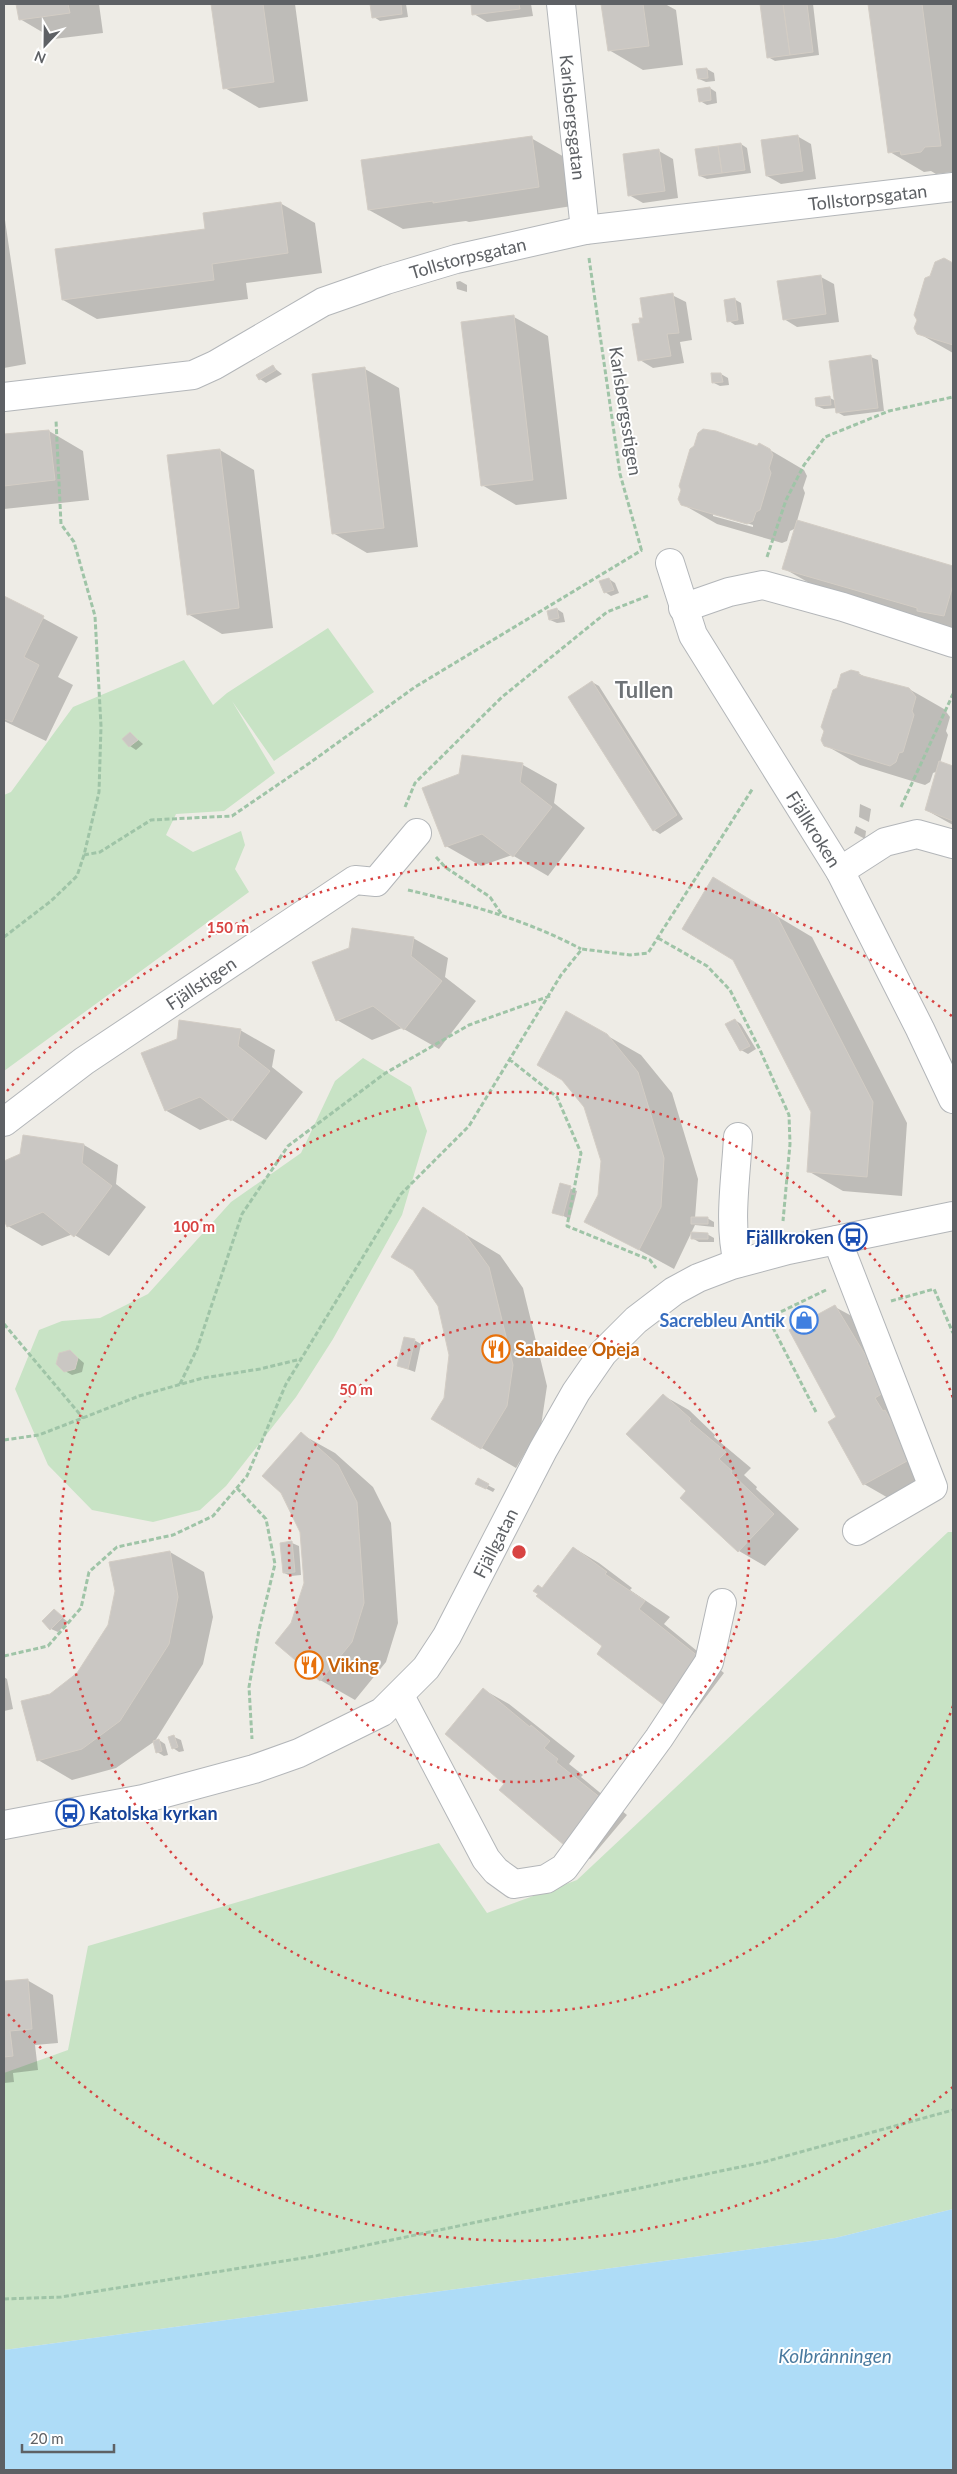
<svg xmlns="http://www.w3.org/2000/svg" width="957" height="2474" viewBox="0 0 957 2474" font-family="Lato,sans-serif">
<style>
.green{fill:#c8e3c5}
.water{fill:#aedcf7}
.shadow{fill:#0003;fill-rule:evenodd}
.building{fill:#cac7c3;stroke:#d3cdc5}
.lines{fill:none;stroke-linecap:round;stroke-linejoin:round}
.minor-casing{stroke:#b3b6b9;stroke-width:30}
.path{stroke:#9fc4a7;stroke-width:3;stroke-dasharray:5 2.5;stroke-linecap:butt}
.minor{stroke:#fff;stroke-width:28}
.ring{fill:none;stroke:#d84342;stroke-width:2.5;stroke-dasharray:2.5 5}
.labels{text-anchor:middle;dominant-baseline:central;stroke-width:4;stroke-linejoin:round;paint-order:stroke}
.street-label{font-size:18px;fill:#5e6165;stroke:#fff}
.transit-label{font-size:18px;font-weight:bold;fill:#164399;stroke:#fff;text-anchor:end}
.shop-label{font-size:18px;font-weight:bold;fill:#366cbe;stroke:#fff;text-anchor:end}
.food-label{font-size:18px;font-weight:bold;fill:#c56008;stroke:#fff;text-anchor:start}
.water-label{font-size:19px;font-style:italic;fill:#497a9f;stroke:#fff}
.district-label{font-size:22px;font-weight:bold;fill:#6f7377;stroke:#fff}
.centre{fill:#d84342;stroke:#fff;stroke-width:2.5}
.ring-label{font-size:15px;text-anchor:middle;font-weight:bold;fill:#d84342;stroke:#fff;stroke-width:4;stroke-linejoin:round;paint-order:stroke}
</style>
<rect width="100%" height="100%" fill="#eeece6"/>
<path class="green" d="M328 628 374 692 274 761 232 701 275 773 224 811 176 814 166 835 193 852 241 831 245 845 235 869 249 892 4 1071V795L11 792 73 707 184 660 213 705 227 693Z
M363 1058 411 1087 427 1131 402 1215 333 1339 296 1397 226 1486 200 1510 153 1522 92 1510 48 1465 15 1389 39 1330 62 1321 100 1318 148 1294 231 1202 301 1153 335 1081Z
M948 1532H953V2209L835 2238 4 2350V2073L68 2050 88 1946 439 1843 487 1913 577 1880Z"/>
<path class="water" d="M953 2209V2470H4V2350L835 2238Z"/>
<path class="shadow" d="M18 4H99L103 33 54 39 20 19Z
M213 4H295L308 101 259 108 225 88Z
M372 4H406L408 17 380 21 374 17Z
M472 4H531L533 16 487 22 474 14Z
M603 4H665L676 10 683 65 643 70 609 50Z
M761 4H813L819 55 775 61 768 57Z
M870 4H953V172L936 174 931 171 924 172 890 152Z
M707 69 714 73 715 81 706 82 699 79 698 70Z
M710 88 716 92 717 103 707 105 700 101Z
M797 136 811 144 816 179 781 184 767 176Z
M531 138 566 158 572 206 469 222 466 221 403 229 369 210Z
M741 144 747 148 751 173 707 179 700 176Z
M659 151 673 159 678 198 643 203 629 195Z
M280 203 315 223 322 273 246 283 248 299 97 319 63 300 207 230Z
M4 213 26 364 4 368Z
M940 260 953 264V353L918 333 931 277Z
M821 277 834 284 839 322 797 327 784 319Z
M460 281 467 285V292L457 289 456 282Z
M672 295 686 302 692 340 680 342 684 363 653 368 640 360 641 324 644 319Z
M734 299 741 303 744 324 735 325 729 321Z
M514 317 548 336 567 499 516 505 482 485Z
M871 357 878 360 884 411 844 416 837 412V408L824 409 817 406V399L830 398 836 401Z
M273 367 282 374 266 383 260 379Z
M365 369 399 388 418 547 367 553 333 533Z
M721 374 728 378 729 385 720 386 714 383Z
M49 431 83 451 89 500 4 509V436Z
M220 450 254 470 273 628 222 634 188 614Z
M770 450 804 470 807 476 803 488 805 493 797 521 953 567V630L946 626 818 588 783 568 796 528 790 531 787 541 782 543 717 524 682 504ZM713 513 753 525V527L713 516Z
M609 579 615 583 619 593 611 596 605 592Z
M4 597 78 637 58 677 73 685 46 741 4 721Z
M557 609 563 613 565 622 557 623 550 620Z
M858 673 867 678 909 689 944 709 950 717 946 731 948 735 940 763 953 767V825L926 810 938 771 933 773 930 782 925 785 860 765 825 745Z
M592 682 599 686 683 819 660 834 654 830Z
M130 733 143 744 136 750 130 746Z
M523 765 557 784 554 803 585 828 548 876 512 855 481 866 446 846Z
M860 804 871 809 869 822 859 817Z
M856 826 866 831 865 839 854 833Z
M748 899 812 937 907 1123 902 1196 843 1191 808 1171 812 1111Z
M413 938 448 958 445 977 476 1001 439 1049 402 1028 372 1040 337 1020Z
M735 1020 741 1024 756 1049 748 1054 741 1050Z
M240 1030 275 1050 272 1067 303 1092 266 1140 230 1119 200 1130 165 1110Z
M606 1035 641 1055 672 1093 698 1179 695 1218H707L714 1222V1227L695 1225 674 1269 586 1221 599 1195 602 1161Z
M84 1145 118 1165 116 1184 146 1207 109 1256 73 1234 42 1246 8 1226 4 1216V1162L21 1154Z
M561 1185 577 1191 570 1219 554 1212Z
M423 1209 500 1255 523 1288 547 1386 541 1426 516 1468 432 1419 445 1398 451 1355Z
M707 1234 714 1238V1242H699L692 1238Z
M835 1307 861 1321 934 1475 890 1499 864 1484 838 1417Z
M414 1340 421 1344 415 1372 399 1366Z
M70 1351 84 1363 82 1372 72 1375 65 1371Z
M664 1396 689 1410 715 1435 714 1437 751 1468 744 1475 757 1487 756 1489 799 1529 765 1566 739 1551 682 1498 688 1491Z
M301 1434 335 1453 373 1487 391 1523 398 1623 386 1662 355 1700 320 1680 292 1624 305 1583Z
M478 1480 495 1489 493 1492 483 1487Z
M292 1543 299 1546 301 1575 291 1576 284 1573 282 1544Z
M574 1548 599 1563 632 1588 630 1590 670 1617 664 1624 724 1673 690 1718 665 1704 604 1646 540 1593Z
M170 1552 204 1572 213 1617 203 1664 155 1741 116 1768 72 1780 38 1760 50 1695 78 1674Z
M54 1611 68 1622 58 1632 51 1629Z
M4 1677 7 1679 13 1709 4 1711Z
M484 1690 509 1704 575 1756 569 1764 583 1775 581 1777 627 1815 590 1859 564 1844 506 1783Z
M174 1737 181 1740 184 1751 179 1752 173 1748Z
M159 1740 165 1744 168 1755 164 1756 157 1752Z
M27 1980 53 1995 58 2043 35 2045 38 2070 13 2073 14 2082 4 2083V1982Z"/>
<path class="building" d="M16 4H68L70 13 19 20Z
M211 4H263L274 82 223 89Z
M370 4H401L402 14 372 18Z
M471 4H519L520 9 472 15Z
M601 4H643L649 46 608 51Z
M760 4H783L790 55 767 58Z
M783 4H807L813 52 790 55Z
M868 4H922L941 146 925 147 921 152 901 155 900 151 888 153Z
M707 68 708 78 698 79 696 69Z
M710 87 711 100 699 102 697 89Z
M798 135 803 171 766 176 761 140Z
M532 136 539 187 433 203V201L368 210 361 160Z
M741 143 745 170 722 173 718 146Z
M718 146 722 173 699 176 695 149Z
M659 149 665 191 628 196 623 154Z
M281 202 288 253 212 264 214 280 62 300 55 249 205 229 203 213Z
M944 258 953 263V345L917 334 914 328 917 320 914 315 925 278 930 276 935 262Z
M821 275 826 314 783 320 777 281Z
M673 293 679 333 667 334 671 356 638 361 632 324 640 323 639 318H643L640 298Z
M735 298 738 320 727 322 724 300Z
M514 315 533 480 481 486 461 322Z
M871 355 878 408 836 413 829 361Z
M273 365 276 370 259 380 256 375Z
M365 367 384 528 332 534 312 374Z
M711 373H721L723 382 712 383Z
M830 396 831 405 816 406 815 398Z
M703 429 716 431 757 446 759 443 770 449 773 455 769 468 771 473 760 510 756 512 753 521 747 524 681 505 678 499 681 490 679 486 690 449 694 446 698 433Z
M49 430 55 480 4 486V434Z
M220 449 239 608 187 615 167 455Z
M797 520 953 566V585L944 616 917 611V608L782 569Z
M609 578 614 590 604 593 599 581Z
M4 596 44 616 24 657 39 665 12 722 4 719Z
M557 608 559 618 549 620 547 611Z
M851 670 859 672V675L909 688 916 697 912 711 914 715 903 752 899 753 896 762 890 766 824 746 821 740 824 731 821 727 833 690 837 688 841 674Z
M592 681 677 815 653 831 568 697Z
M130 732 138 740 129 747 122 739Z
M462 755 523 763 520 782 552 807 513 857 482 834 445 847 422 788 459 774Z
M939 761 953 766V821L925 810Z
M713 877 777 916 873 1102 867 1177 807 1172 811 1112 733 960 682 929Z
M352 928 414 937 411 956 442 981 404 1030 373 1006 336 1021 312 962 349 948Z
M566 1011 607 1034 638 1072 664 1158 661 1207 639 1250 584 1222 598 1195 601 1161 584 1107 562 1080 537 1065Z
M735 1019 750 1046 740 1051 725 1024Z
M179 1020 241 1029 238 1046 270 1071 231 1121 200 1097 165 1111 141 1053 177 1039Z
M23 1135 84 1144 82 1163 112 1186 74 1237 43 1212 7 1227 4 1220V1161L20 1154Z
M560 1183 571 1186 563 1216 552 1213Z
M423 1207 465 1234 489 1267 513 1365 507 1406 481 1449 431 1419 444 1398 449 1355 438 1306 413 1270 391 1257Z
M691 1217H708V1224H691Z
M691 1232 708 1233V1239H691Z
M835 1305 869 1361 867 1363 883 1393 875 1398 883 1411 885 1410 903 1442 901 1444 909 1460 863 1485 828 1422 836 1417 789 1330Z
M404 1337 415 1339 408 1369 397 1366Z
M70 1350 78 1358 75 1369 64 1372 56 1364 59 1353Z
M663 1394 691 1419 689 1421 726 1452 719 1459 732 1471 731 1473 774 1514 738 1552 680 1498 686 1491 626 1434Z
M301 1432 338 1465 357 1502 364 1603 352 1642 320 1681 275 1643 291 1623 304 1583 300 1532 281 1493 262 1476Z
M478 1478 489 1484 486 1489 475 1484Z
M292 1541 295 1572 283 1573 280 1543Z
M573 1547 607 1572 605 1574 645 1601 639 1609 699 1657 664 1705 597 1654 602 1646 536 1596 538 1594 533 1591 538 1585 542 1588Z
M170 1551 178 1597 169 1644 120 1721 82 1749 37 1761 21 1701 50 1694 77 1673 108 1625 115 1591 109 1562Z
M54 1609 63 1617 50 1630 42 1621Z
M483 1688 530 1727 531 1725 550 1741 544 1748 558 1759 556 1762 602 1799 564 1845 499 1790 504 1784 445 1734Z
M174 1735 178 1747 172 1749 168 1737Z
M159 1739 162 1751 156 1753 153 1741Z
M28 1979 32 2029 10 2031 13 2056 4 2057V1981Z"/>
<g class="lines">
<g class="minor-casing">
<g id="minor">
<path id="s1" d="M561 4 585 230"/>
<path id="s2" d="M4 397 193 375 215 365 323 302 386 280 456 259 585 230 953 187"/>
<path id="s3" d="M670 563 693 635 840 871 920 1029 953 1099"/>
<path d="M683 608 729 592 763 585 843 607 953 643"/>
<path d="M840 871 885 842 917 834 953 844"/>
<path id="s4" d="M4 1122 84 1061 355 880 376 882 417 833"/>
<path d="M837 1240 933 1487 857 1531"/>
<path d="M738 1263C728 1223 736 1178 738 1137"/>
<path d="M400 1696 486 1859 496 1871 514 1884 546 1879 564 1868 659 1738 709 1662 722 1603"/>
<path id="s5" d="M4 1825 143 1799 254 1769 299 1753 382 1712 426 1668 447 1636 543 1450 576 1392 603 1353 636 1320 674 1291 698 1278 732 1265 788 1250 953 1216"/>
</g>
</g>
<path class="path" d="M589 258 620 474 642 552
M767 557 786 500 804 465 825 437 889 411 953 397
M405 807 415 783 502 697 607 612 650 595
M901 807 953 694
M84 855 100 852 151 820 232 816 311 762 415 687 642 550
M436 857 445 867 490 897 502 915
M408 890C468 904 527 920 581 949
M4 937 51 901 77 876 84 855 99 792 101 726 95 616 74 542 61 524 56 420
M658 938 707 966 730 990 760 1050 789 1115 790 1144 783 1221
M509 1059 557 1097 581 1153 567 1226 650 1260 656 1268
M891 1301 934 1289 953 1333
M4 1324 83 1418
M180 1384 197 1349 242 1214 288 1146 384 1074 469 1025 550 996
M816 1412 768 1318 826 1290
M4 1440 39 1435 139 1396 203 1378 260 1369 301 1359
M237 1488 266 1519 275 1564 259 1630 249 1687 252 1739
M4 1656 48 1646 81 1608 89 1572 117 1547 173 1535 213 1516 247 1476 286 1384 401 1194 469 1126 561 975 582 949 630 955 648 953 753 788
M4 2299 61 2297 315 2256 764 2162 953 2110"/>
<use href="#minor" class="minor"/>
</g>
<g class="ring">
<circle cx="519" cy="1552" r="230"/>
<path d="M953 1706A460 460 0 1 1 953 1398"/>
<path d="M953 2087A689 689 0 0 1 7 2013M7 1091A689 689 0 0 1 953 1017"/>
</g>
<defs>
<g id="bus-ring" transform="scale(1.4375)"><circle r="9.5" fill="#fff" stroke="#1a4fb4" stroke-width="1.5"/><path d="M-5-6H5V4H4V6H2V4H-2V6H-4V4H-5ZM-3.5-4V0h7V-4ZM-3.5 1.2v1.5H-2V1.2ZM2 1.2v1.5H3.5V1.2Z" fill="#1a4fb4"/></g>
<g id="shop-ring" transform="scale(1.4375)"><circle r="9.5" fill="#fff" stroke="#3f7fe0" stroke-width="1.5"/><path d="M-5-2.5h2.3a2.7 3.5 0 0 1 5.4 0H5L5.5 6h-11ZM-1.5-2.5h3a1.5 2.3 0 0 0-3 0Z" fill="#3f7fe0"/></g>
<g id="restaurant-ring" transform="scale(1.4375)"><circle r="9.5" fill="#fff" stroke="#e8710a" stroke-width="1.5"/><path d="M-5-6h1v4h1v-4h1v4h1v-4h1v5L-1.5 .5V6h-2V.5L-5-1ZM5-6V6H3V1.5H1.5Q1.5-4 5-6Z" fill="#e8710a"/></g>
</defs>
<g fill-rule="evenodd">
<use href="#bus-ring" x="853" y="1237"/>
<use href="#shop-ring" x="804" y="1320"/>
<use href="#restaurant-ring" x="496" y="1349"/>
<use href="#restaurant-ring" x="309" y="1665"/>
<use href="#bus-ring" x="70" y="1813"/>
</g>
<g class="labels">
<g class="street-label">
<text stroke="none"><textPath href="#s1" startOffset="114">Karlsbergsgatan</textPath></text>
<text stroke="none"><textPath href="#s2" startOffset="896">Tollstorpsgatan</textPath></text>
<text stroke="none"><textPath href="#s2" startOffset="491">Tollstorpsgatan</textPath></text>
<text transform="translate(626 411) rotate(81)">Karlsbergsstigen</text>
<text stroke="none"><textPath href="#s3" startOffset="304">Fjällkroken</textPath></text>
<text stroke="none"><textPath href="#s4" startOffset="241">Fjällstigen</textPath></text>
<text stroke="none"><textPath href="#s5" startOffset="602">Fjällgatan</textPath></text>
</g>
<g class="transit-label">
<text x="834" y="1237">Fjällkroken</text>
<text x="89" y="1813" text-anchor="start">Katolska kyrkan</text>
</g>
<g class="shop-label">
<text x="785" y="1320">Sacrebleu Antik</text>
</g>
<g class="food-label">
<text x="515" y="1349">Sabaidee Opeja</text>
<text x="328" y="1665">Viking</text>
</g>
<g class="water-label">
<text x="835" y="2355">Kolbränningen</text>
</g>
<g class="district-label">
<text x="644" y="689">Tullen</text>
</g>
</g>
<circle cx="519" cy="1552" r="8" class="centre"/>
<g class="ring-label">
<text x="228" y="933">150 m</text>
<text x="194" y="1232">100 m</text>
<text x="356" y="1395">50 m</text>
</g>
<rect width="957" height="2474" fill="none" stroke="#5e6165" stroke-width="10"/>
<g transform="translate(45 45) rotate(202)" stroke="#ffffff" stroke-width="4" paint-order="stroke">
<path d="M0-4L9 19L0 12L-9 19Z" fill="#5e6165"/>
<text y="-8" font-size="14" font-weight="bold" text-anchor="middle" fill="#5e6165">N</text>
</g>
<path d="M22 2444v8h92v-8" fill="none" stroke="#5e6165" stroke-width="2.5"/>
<text x="30" y="2444" font-size="15" fill="#5e6165" stroke="#ffffff" stroke-width="4" paint-order="stroke">20 m</text>
</svg>
